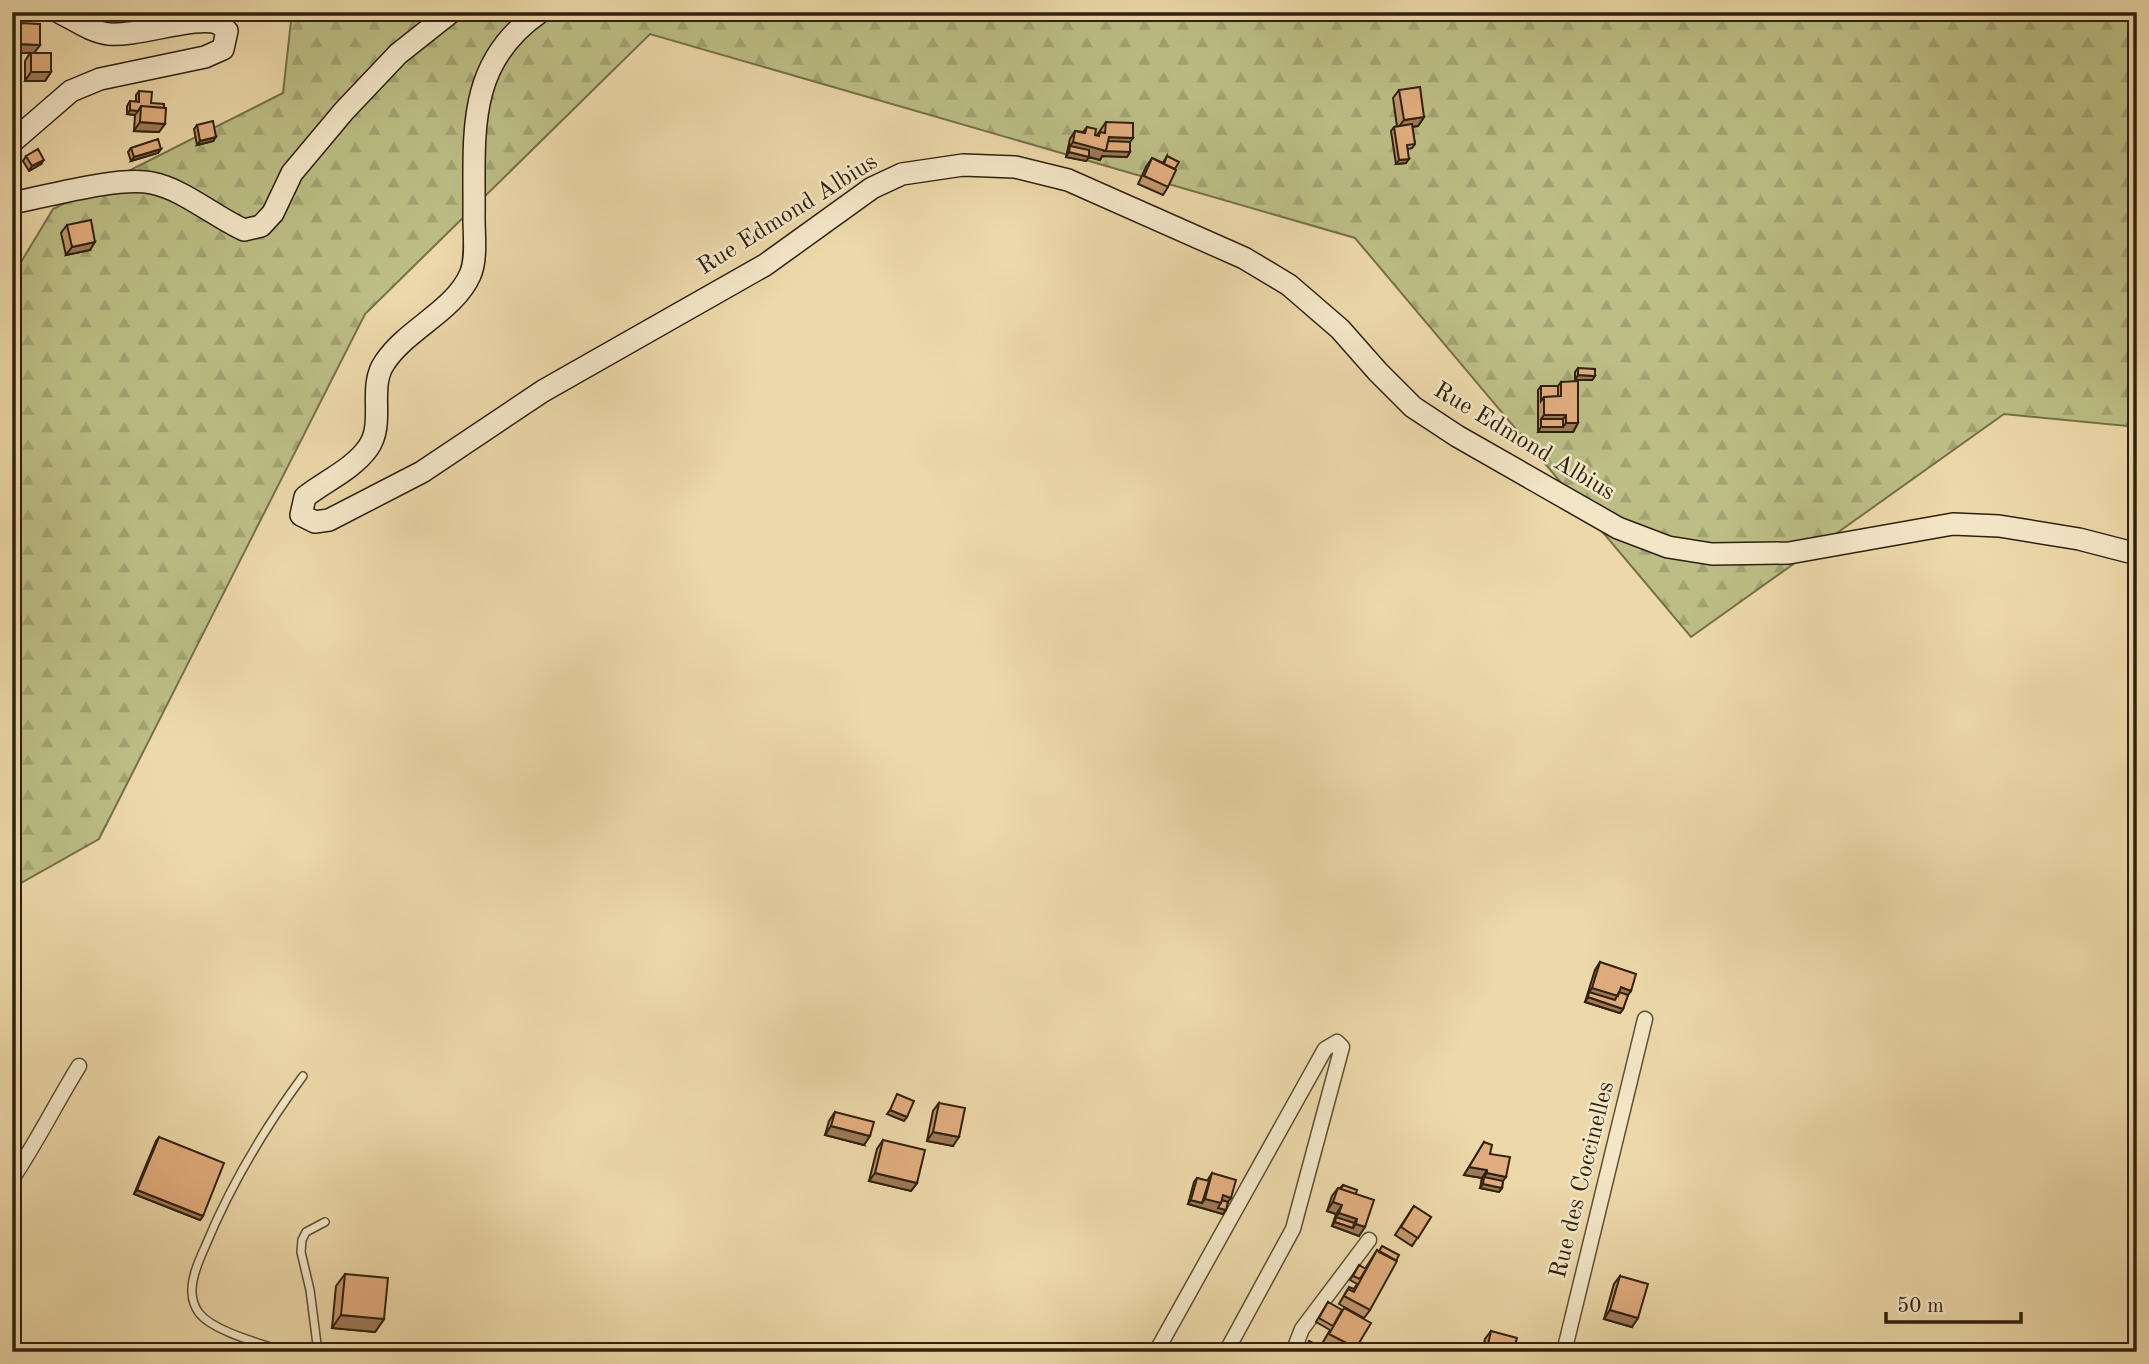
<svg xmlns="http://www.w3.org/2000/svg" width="2149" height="1364" viewBox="0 0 2149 1364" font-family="'Old Standard TT',serif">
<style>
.forest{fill:url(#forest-firs);stroke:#767048;stroke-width:2}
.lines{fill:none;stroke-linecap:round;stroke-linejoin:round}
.service-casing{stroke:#5e4f32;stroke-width:10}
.minor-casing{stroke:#5e4f32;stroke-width:17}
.secondary-casing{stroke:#2f210b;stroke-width:24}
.service{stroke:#f3e6c7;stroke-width:7}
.minor{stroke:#f3e6c7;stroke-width:14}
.secondary{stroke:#f3e6c7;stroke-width:21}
.wall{fill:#c2956c;stroke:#2f210b;stroke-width:2}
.shaded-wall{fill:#9e7958;stroke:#2f210b;stroke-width:2}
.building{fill:#e2ad7e;stroke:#2f210b;stroke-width:2}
.labels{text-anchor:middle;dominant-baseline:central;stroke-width:5;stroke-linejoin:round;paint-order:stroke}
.street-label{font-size:24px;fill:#2f210b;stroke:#f3e6c7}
</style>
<defs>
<pattern id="forest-firs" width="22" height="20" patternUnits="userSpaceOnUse" patternTransform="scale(1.75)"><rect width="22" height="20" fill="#bcbe85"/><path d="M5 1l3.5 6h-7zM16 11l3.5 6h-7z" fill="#a2a372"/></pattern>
</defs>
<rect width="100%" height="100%" fill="#ecd8a9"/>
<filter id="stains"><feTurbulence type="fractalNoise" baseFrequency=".00286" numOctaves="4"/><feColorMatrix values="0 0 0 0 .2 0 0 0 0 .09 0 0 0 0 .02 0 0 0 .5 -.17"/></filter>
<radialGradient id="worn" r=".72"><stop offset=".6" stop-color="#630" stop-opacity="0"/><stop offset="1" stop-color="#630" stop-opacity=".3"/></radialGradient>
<path class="forest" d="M292 12H2137V427L2004 414 1691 637 1355 238 650 34 365 314 99 839 12 888V277L53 209 283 93Z"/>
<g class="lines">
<g class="service-casing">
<path id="service" d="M286 1352C263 1344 214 1332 199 1313 195 1308 192 1299 192 1293 191 1278 199 1260 205 1247 230 1186 264 1129 303 1076
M318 1352 310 1290 301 1252 302 1240 306 1232 325 1222"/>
</g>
<g class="minor-casing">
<path id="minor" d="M12 1179C37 1142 56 1103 79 1066
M1156 1352 1325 1049 1337 1042 1342 1047 1293 1229 1226 1352
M1293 1352 1302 1329 1369 1240
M1564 1352 1645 1019"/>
</g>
<g class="secondary-casing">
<path id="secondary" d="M540 12C464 64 475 137 474 218 474 235 477 260 470 275 454 311 407 329 385 362 367 387 386 423 368 448 352 470 325 481 305 497L301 515 315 522 329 520 422 472 543 391 765 265 872 188 902 174 963 165 1015 167 1068 180 1244 258 1289 285 1340 329 1378 372 1413 407 1457 436 1618 528 1668 547 1712 554 1789 553 1953 524 1999 526 2079 539 2137 554
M12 142 71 91 100 79 205 57 223 49 227 31C225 29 222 26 219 24 199 14 138 37 109 34 91 32 75 20 59 12
M12 203C48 196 119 176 152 183 183 189 215 217 244 230L261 226 273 213 292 173 344 111 398 54 451 12"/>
</g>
<use href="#service" class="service"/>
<use href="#minor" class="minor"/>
<use href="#secondary" class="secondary"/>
</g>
<path class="wall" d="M19 23 40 45 34 53 51 72 45 81H25V61L30 53H12L13 32Z
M1399 90 1424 117 1418 126 1412 127 1415 144 1412 148 1408 149 1406 163 1396 164 1391 131 1394 127 1397 126 1393 98Z
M139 91 151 103 159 132 134 131 135 115 127 114V106L130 101 136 102V95Z
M1106 122 1130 142V152L1127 157 1102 156 1100 160 1089 157 1086 161 1066 157 1070 139 1075 131 1083 132 1087 127 1095 135H1097Z
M197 125 213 141 197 145 194 129Z
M131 148 161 149 158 153 131 161 128 152Z
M26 156 41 164 29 171 23 161Z
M1167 156 1168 187 1163 195 1138 184 1146 167 1152 158 1163 163Z
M67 225 90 250 66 255 61 233Z
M1578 368 1595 376 1592 380H1575V372Z
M1561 382 1578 423 1573 432H1538V390L1541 386H1558Z
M1600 962 1628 995 1623 1009 1620 1013 1585 1002 1595 970Z
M939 1103 953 1146 927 1141 933 1111Z
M835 1112 864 1145 825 1135 829 1121Z
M159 1137 203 1216 200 1220 134 1194 156 1141Z
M883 1140 917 1183 911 1191 869 1181 877 1149Z
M1484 1142 1503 1181 1502 1188 1499 1192 1480 1188 1482 1178 1464 1175Z
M1212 1173 1228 1202 1223 1214 1188 1204 1194 1182 1197 1178 1207 1181Z
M1343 1185 1356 1194 1359 1236 1332 1226 1336 1214 1327 1211 1332 1196 1338 1188H1340Z
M1414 1206 1431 1217 1412 1246 1395 1235Z
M1382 1246 1370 1310 1364 1318 1339 1304 1349 1287 1354 1289 1357 1284 1350 1280 1359 1265 1365 1269 1377 1250 1379 1252Z
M345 1274 384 1319 375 1332 332 1328 336 1286Z
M1620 1276 1632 1327 1604 1319 1614 1284Z
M1328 1302 1356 1348 1354 1352H1342L1323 1342 1330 1330 1316 1322Z
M1491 1331 1513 1352H1482L1485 1339Z"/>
<path class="shaded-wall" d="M18 44 40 45 34 53H12Z
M31 72H51L45 81H25Z
M130 110 138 111 135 115 127 114Z
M1424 117 1418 126 1398 128 1404 120Z
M140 122 165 124 159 132 134 131Z
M216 137 213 141 197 145 200 141Z
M1109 137 1133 138 1127 146 1105 145Z
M1073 142 1130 152 1127 157 1102 156 1100 160 1069 151 1070 146Z
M161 149 158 153 131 161 134 157Z
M1069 152 1089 157 1086 161 1066 157Z
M1409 159 1406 163 1396 164 1399 160Z
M44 160 41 164 29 171 32 166Z
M95 242 90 250 66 255 72 247Z
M1578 375 1595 376 1592 380H1575Z
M1544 415H1566L1560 423 1541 419Z
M1566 423H1578L1573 432H1538L1541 427H1563Z
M1621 987 1631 991 1625 999 1612 1005 1589 992 1592 988Z
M1588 997 1623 1009 1620 1013 1585 1002Z
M890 1110 907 1117 904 1121 887 1114Z
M831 1126 870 1136 864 1145 825 1135Z
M933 1132 959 1137 953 1146 927 1141Z
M1469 1167 1487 1170 1482 1178 1464 1175Z
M875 1173 917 1183 911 1191 869 1181Z
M1487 1173 1506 1177 1500 1185 1484 1177 1481 1181Z
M1483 1184 1502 1188 1499 1192 1480 1188Z
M137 1190 203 1216 200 1220 134 1194Z
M1223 1195 1231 1198 1225 1206 1226 1210 1223 1214 1188 1204 1191 1200 1202 1203 1205 1199Z
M1333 1202 1342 1205 1336 1214 1327 1211Z
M1339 1213 1357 1219 1351 1227 1336 1217Z
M1335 1222 1353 1228 1356 1224 1365 1227 1359 1236 1332 1226Z
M1610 1310 1638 1318 1632 1327 1604 1319Z
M341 1315 384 1319 375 1332 332 1328Z"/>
<path class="building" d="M19 23 40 24V45L18 44Z
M31 53H51V72H31Z
M1420 87 1424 117 1404 120 1399 90Z
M139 91 152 92 151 103 164 104V108L141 106 138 111 130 110V101L139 102Z
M141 106 166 108 165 124 140 122Z
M213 121 216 137 200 141 197 125Z
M1106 122 1133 123V138L1109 137 1106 151 1073 142 1075 131 1085 133 1087 127 1096 129 1095 135 1099 136 1100 132 1105 133Z
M1412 124 1415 144 1407 145 1409 159 1399 160 1394 127Z
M158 139 161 149 134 157 131 148Z
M1108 141 1130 142V152L1103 151H1106Z
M1070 146 1089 150V157L1069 152Z
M38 149 44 160 32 166 26 156Z
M1167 156 1179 162 1175 169 1164 164Z
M1152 158 1176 170 1168 187 1144 176Z
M91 220 95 242 72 247 67 225Z
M1578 368 1595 369V376L1578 375Z
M1578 381V423H1566V415H1544V397L1561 396V382Z
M1541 386H1558V396L1544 397 1541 401Z
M1541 419H1563V427H1541Z
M1600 962 1636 974 1631 991 1621 987 1618 996 1592 988Z
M1589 992 1615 1000 1619 992 1628 995 1623 1009 1588 997Z
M897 1094 914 1101 907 1117 890 1110Z
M939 1103 965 1108 959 1137 933 1132Z
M835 1112 874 1122 870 1136 831 1126Z
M159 1137 224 1163 203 1216 137 1190Z
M883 1140 925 1150 917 1183 875 1173Z
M1484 1142 1492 1145 1490 1154 1510 1157 1506 1177 1487 1173V1170L1469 1167Z
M1212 1173 1236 1180 1231 1198 1223 1195 1221 1203 1205 1199Z
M1484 1177 1503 1181 1502 1188 1483 1184Z
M1197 1178 1209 1181 1202 1203 1191 1200Z
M1343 1185 1357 1190 1356 1194 1341 1189Z
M1338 1188 1374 1200 1365 1227 1356 1224 1357 1219 1339 1213 1342 1205 1333 1202Z
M1222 1200 1228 1202 1226 1210 1218 1208Z
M1414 1206 1431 1217 1418 1238 1401 1227Z
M1336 1217 1354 1223 1353 1228 1335 1222Z
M1382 1246 1399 1255 1396 1261 1379 1252Z
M1377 1250 1397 1261 1370 1310 1344 1296 1348 1289 1354 1292Z
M1359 1265 1366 1269 1360 1279 1353 1276Z
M345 1274 388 1278 384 1319 341 1315Z
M1620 1276 1648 1284 1638 1318 1610 1310Z
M1328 1302 1342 1310 1333 1326 1319 1318Z
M1344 1308 1371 1323 1356 1348 1329 1334Z
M1491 1331 1517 1338 1513 1352H1497L1487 1349Z
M1309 1341 1324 1349 1323 1352H1303Z
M1327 1345 1340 1352H1324Z"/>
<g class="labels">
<g class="street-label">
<text transform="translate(788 215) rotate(-32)">Rue Edmond Albius</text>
<text transform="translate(1524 442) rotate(31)">Rue Edmond Albius</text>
<text transform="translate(1583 1180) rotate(-76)">Rue des Coccinelles</text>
</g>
</g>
<rect width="2149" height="1364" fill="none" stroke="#ecd8a9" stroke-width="42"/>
<rect x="14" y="14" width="2121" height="1336" fill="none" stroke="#2f210b" stroke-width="3.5"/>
<rect x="21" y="21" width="2107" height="1322" fill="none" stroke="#2f210b" stroke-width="2"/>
<path d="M1886 1312v10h135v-10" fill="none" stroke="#2f210b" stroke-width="3.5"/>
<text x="1897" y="1312" font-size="21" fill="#2f210b" stroke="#f3e6c7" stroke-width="5" paint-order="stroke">50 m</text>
<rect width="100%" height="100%" filter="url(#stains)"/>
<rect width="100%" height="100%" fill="url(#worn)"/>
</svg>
